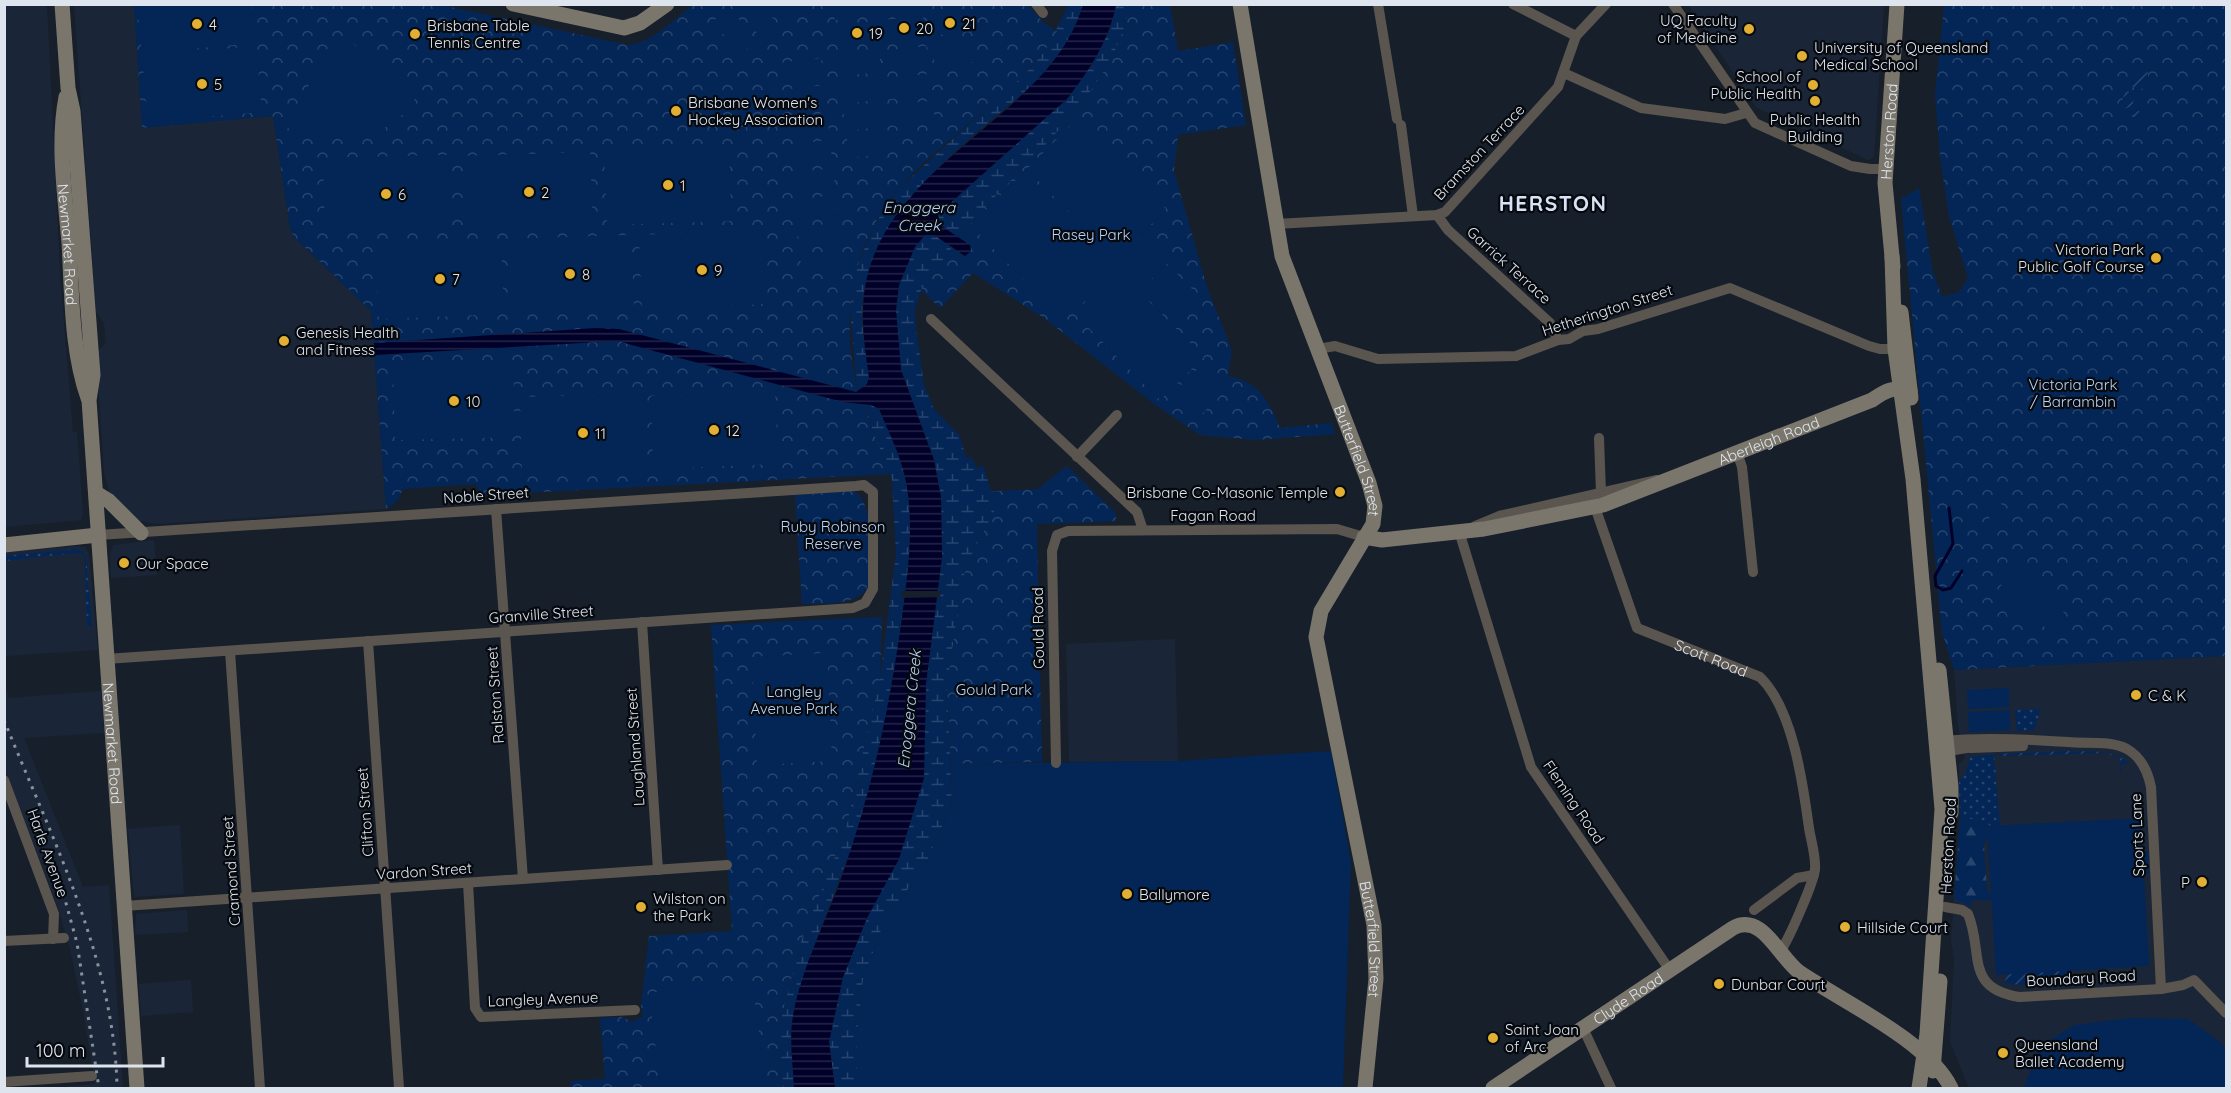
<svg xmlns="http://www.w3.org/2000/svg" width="2231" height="1093" viewBox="0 0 2231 1093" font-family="Quicksand,sans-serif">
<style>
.built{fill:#1a2638}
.grass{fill:url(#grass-dots)}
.forest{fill:url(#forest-firs)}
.wetland{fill:url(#wetland-marsh)}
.park{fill:url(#park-crowns)}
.garden{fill:url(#garden-furrows)}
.pitch{fill:#032656}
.water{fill:url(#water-rules)}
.pier{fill:#171f2b}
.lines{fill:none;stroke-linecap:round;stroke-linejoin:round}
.stream{stroke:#000029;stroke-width:3}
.street{stroke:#5a564f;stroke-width:10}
.secondary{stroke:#7b766b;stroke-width:15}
.rail{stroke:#8a919b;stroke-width:3;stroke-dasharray:3 6;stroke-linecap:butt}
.poi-dot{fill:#e1af34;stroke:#06090e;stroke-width:2}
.labels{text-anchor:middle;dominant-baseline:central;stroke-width:4.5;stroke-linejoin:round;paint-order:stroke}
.poi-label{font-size:15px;fill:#dfe5ee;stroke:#06090e;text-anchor:start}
.street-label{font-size:15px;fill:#dfe5ee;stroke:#06090e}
.park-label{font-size:15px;fill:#bad3f8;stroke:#06090e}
.water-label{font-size:16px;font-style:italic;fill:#b5cef2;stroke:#06090e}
.district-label{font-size:21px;font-weight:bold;letter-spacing:1.5px;fill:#d7e3f4;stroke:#06090e}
</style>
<defs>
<pattern id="grass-dots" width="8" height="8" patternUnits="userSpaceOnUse" patternTransform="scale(1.5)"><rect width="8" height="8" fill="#032656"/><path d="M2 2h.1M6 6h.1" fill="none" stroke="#27456f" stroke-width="1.8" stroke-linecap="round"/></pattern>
<pattern id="forest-firs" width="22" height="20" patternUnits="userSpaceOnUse" patternTransform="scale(1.5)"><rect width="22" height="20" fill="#032656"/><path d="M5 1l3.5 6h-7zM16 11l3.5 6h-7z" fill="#27456f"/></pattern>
<pattern id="wetland-marsh" width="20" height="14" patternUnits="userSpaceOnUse" patternTransform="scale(1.5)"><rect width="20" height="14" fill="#032656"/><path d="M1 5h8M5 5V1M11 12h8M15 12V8" fill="none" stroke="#27456f"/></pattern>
<pattern id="park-crowns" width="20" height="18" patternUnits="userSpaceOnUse" patternTransform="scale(1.5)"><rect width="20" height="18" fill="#032656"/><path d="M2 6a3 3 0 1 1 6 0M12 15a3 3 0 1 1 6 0" fill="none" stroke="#27456f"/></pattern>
<pattern id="garden-furrows" width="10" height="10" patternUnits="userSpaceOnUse" patternTransform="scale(1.5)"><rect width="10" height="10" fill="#032656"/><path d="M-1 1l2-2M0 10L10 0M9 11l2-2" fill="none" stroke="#27456f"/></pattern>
<pattern id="water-rules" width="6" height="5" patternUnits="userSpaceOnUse" patternTransform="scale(1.5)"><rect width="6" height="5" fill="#000029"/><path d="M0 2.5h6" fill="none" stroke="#252548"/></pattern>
</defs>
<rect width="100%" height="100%" fill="#171f2b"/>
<path class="built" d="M5 4 47 5 60 274 73 432H77L83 514 81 520 5 527Z
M74 5H134L142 128 273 116 290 228 294 237 371 311 386 509 157 524 136 520 110 495 104 473 98 382 97 352 106 343 104 323 96 312Z
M1688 5H1884L1874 157 1868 160 1757 108Z
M154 540 157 575 111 578 110 553 114 545Z
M77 546 85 547 89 554 98 650 5 656V552Z
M1175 639 1178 761 1069 762 1066 644Z
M2226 656V1088H1969L1950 1042 1954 958 1951 940 1960 818 1959 764 1965 758 1958 726 1954 670Z
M4 682 9 698 101 691 104 733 24 738 83 887 109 885 123 1088H68V1086L95 1084 83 1010 69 945 56 902 5 769Z
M180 825 184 894 134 897 128 829Z
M187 910 188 932 135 935 136 914Z
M191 980 193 1012 141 1016 139 984Z"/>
<path class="grass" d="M77 549 83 551 86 557 92 627 87 625 84 554 75 553 5 561V556Z
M2041 709 2034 730 2019 731 2016 728 2015 710Z
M1994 754 2000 826H1990L1982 820 1960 818 1959 781 1966 773 1970 757Z"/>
<path class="forest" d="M1960 818 1982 820 1990 826 1987 827 1988 838 1984 844 1987 890 1991 894V900H1973L1970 906 1954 899Z"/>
<path class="wetland" d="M1068 5H1083C1075 31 1060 54 1043 76 978 134 898 186 869 272 845 342 890 411 905 477 910 502 911 530 909 555 905 632 889 726 867 801 849 862 822 918 804 979 800 991 795 1004 793 1016 789 1039 793 1065 794 1088H784L779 1058 782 1014 802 938 845 832 880 678 896 554 892 480 863 405 856 379 850 310 855 272 874 225 899 188 1033 66 1050 43Z
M1116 5H1130C1114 94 1024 160 968 227L960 238 970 245 952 248 921 290 915 309 916 328 924 385 934 409 960 436 966 458 971 457 977 468 983 465 991 491H997L995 510 968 562 962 582 947 686 952 803 925 866 884 922 863 981 857 1036V1088H835L829 1042 843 977 924 778 926 684 942 557 941 497 934 460 901 370 896 310 899 285 904 271 915 247 934 218 1090 68 1109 31Z"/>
<path class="park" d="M694 4 1028 5 1045 24 1057 31C1036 70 1000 96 967 125 944 145 920 164 900 187 848 247 837 332 863 406 871 429 882 451 890 474L482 495 475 484 403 489 398 500 386 509 371 311 294 237 290 228 273 116 142 128 134 5H441L628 45C653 43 675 18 694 4Z
M1130 5H1170L1178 51 1233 42 1246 125 1178 135 1174 171 1207 287 1232 351 1228 376C1258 381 1269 401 1280 428L1331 423 1335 434 1256 440 1200 435 1154 404 1044 318 973 273 940 308 921 290 952 247 964 256 970 245 960 238 968 227C1024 160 1114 94 1130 5Z
M1944 5H2226V656L1954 670 1942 632 1901 199 1919 188 1932 268 1942 297 1959 292 1968 278 1949 216 1940 157 1935 95Z
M1067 466 1116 513V521L1037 524 1042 762 951 764 947 686 962 582 968 562 995 510 997 491 1038 489Z
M852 491C876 498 869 560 870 581 862 608 826 602 802 604L795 495Z
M882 617 880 678 845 832 802 938 782 1014 779 1058 784 1088H571L570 1081 605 1079 600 1018 621 1017 633 1022 643 1016 641 1005 649 936 732 931 711 625Z"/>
<path class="garden" d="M2146 64 2149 81 2140 91 2129 85 2136 72Z
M2126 91 2134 93 2133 103 2138 111 2146 113 2145 118H2135L2129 107 2124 109 2119 107Z
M2067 751C2088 752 2113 748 2129 763L2127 765 2124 763 2120 767 2122 770 2120 772V758L2106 753 2000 756 1999 754Z
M2073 970 2069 982 2022 985 2004 983 2008 974Z"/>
<path class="pitch" d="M137 5H252L256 43 142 53Z
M736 5H763L778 25 761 38Z
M772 5H799L801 7 784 20Z
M833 5H875L876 15 835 20Z
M880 5H922V10L881 15Z
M730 8 756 42 739 55 713 21Z
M970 11 972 31 930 36 928 15Z
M923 16 925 36 884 41 882 20Z
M877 21 879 41 837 46 835 25Z
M343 38 421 87C397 142 338 148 287 128L331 42Z
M974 41 976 62 935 66 932 46Z
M256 46 262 112 148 122 142 56Z
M926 46 929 67 887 71 885 51Z
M879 51 881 72 840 76 837 56Z
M821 58 823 78 781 83 779 63Z
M929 74 932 94 890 99 888 78Z
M882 79 884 99 843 104 840 83Z
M824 85 826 106 784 110 782 90Z
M932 101 935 121 893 126 891 105Z
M885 106 887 126 846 131 843 110Z
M827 113 829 133 787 138 785 117Z
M1077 119 1166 209 1116 260 1027 169Z
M888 133 890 153 849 158 847 137Z
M830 140 832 161 791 165 788 145Z
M729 146 731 221 607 225 604 150Z
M590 152 593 227 468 231 466 156Z
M448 155 449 230 325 233 323 158Z
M833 168 835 188 794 193 791 173Z
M1023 173 1113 264 1060 316 970 225Z
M836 195 838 216 796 220 794 200Z
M839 223 841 243 800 248 797 227Z
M763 230 766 304 642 310 639 235Z
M1151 234 1173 258 1143 287 1121 263Z
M631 235 634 310 510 314 507 239Z
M501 240 504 314 379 319 376 245Z
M842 250 844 270 802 275 800 255Z
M1170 267 1200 297 1177 320 1147 290Z
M1118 270 1204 357 1160 400 1074 313Z
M1206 361 1230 386 1200 416 1175 391Z
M513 362 515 437 395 440 393 365Z
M775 393 778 464 653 469 651 396Z
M644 394 646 469 522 472 520 397Z
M1993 496C2003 502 2005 510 2002 521L1994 528 1981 532 1980 528 1986 525 1991 515 1988 499Z
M2013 563C2041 577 2063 596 2068 629L2056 636 2034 618 2011 621C2002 612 1994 566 2013 563Z
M972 604 991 606 990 625 970 623Z
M827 653 832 761 757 765 752 657Z
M2009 688V707L1968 709 1967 690Z
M2010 710V730L1969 732 1968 712Z
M1331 751 1351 862 1343 1088H857V1036L863 981 884 922 925 866 952 804 951 764 1178 761Z
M2141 818 2143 851H2148L2149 873 2144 874 2149 966 1996 975 1987 826Z
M752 980 766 1088H661L649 993Z
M2131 1018 2188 1019 2223 1044 2226 1054V1088H2024L2039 1047 2074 1025Z"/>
<path class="water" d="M1083 5H1116C1109 40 1089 71 1067 99L938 214 940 225 970 245 971 251 965 256 934 235H925L915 247 899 285 896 310 901 370 934 460 941 497 942 557 926 684 924 778 899 859 867 918 843 977 829 1042 835 1088H794C793 1065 789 1038 793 1016 802 965 828 918 844 870 873 786 890 705 902 617 908 571 915 523 905 477 900 454 888 431 879 409L871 405 843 402 617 341 375 355 374 343 595 328 619 329 856 392 867 384 869 377C865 350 861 322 864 295 873 211 951 158 1009 107 1042 77 1070 48 1083 5Z"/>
<path class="pier" d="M902 591H941L940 597 901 598Z"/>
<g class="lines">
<path class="stream" d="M1949 508 1953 544 1935 576 1936 586 1943 590 1951 588 1962 571"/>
<g class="street">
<path d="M1036 4 1043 13"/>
<path d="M1378 4 1397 119"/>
<path d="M1513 4 1576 36"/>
<path d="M1673 4 1755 123 1851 166 1870 169H1886"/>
<path d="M1564 73 1641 108 1725 119 1746 113"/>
<path d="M1401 125 1413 216"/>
<path d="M1437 215 1448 230 1550 323 1558 340"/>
<path d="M1276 224 1437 215 1445 212 1558 87 1576 36 1606 4"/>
<path d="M931 319 1137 512 1143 530"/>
<path d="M1318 349 1335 346 1378 359 1516 356 1558 340 1569 339 1583 331 1598 329 1730 288 1869 346 1880 349H1895"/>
<path d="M1599 438 1601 493"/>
<path d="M1737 452 1742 467 1753 572"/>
<path d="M1077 457 1117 415"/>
<path id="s1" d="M1595 507 1637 628 1760 677C1793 709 1803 784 1809 828 1811 841 1816 856 1815 869 1814 882 1787 944 1779 953"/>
<path d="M496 509 523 879"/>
<path d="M1475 526 1499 516 1657 480"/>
<path d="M1459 531 1531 767 1669 969"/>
<path d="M98 535 856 486 864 485 873 492V589L865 603 853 608 106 659"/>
<path d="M642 622 658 870"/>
<path d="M368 641 399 1088"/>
<path d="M230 651 260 1088"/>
<path d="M1942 741C1984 737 2026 739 2068 742 2087 744 2109 740 2127 749 2141 757 2148 772 2151 787L2161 989"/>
<path d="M1971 748 2023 746"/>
<path d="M1943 752 1978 746"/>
<path d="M1056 763 1052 551 1057 535 1068 531 1337 529 1364 537"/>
<path d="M4 780 54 914 53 939"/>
<path d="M468 883 475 1008 481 1017 635 1010"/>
<path d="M124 906 727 865"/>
<path d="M1945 907 1962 910 1968 914C1984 953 1964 988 2019 997L2161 989 2183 985 2194 980 2226 1013"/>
<path d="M1754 910 1797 878 1814 875"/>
<path d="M4 941 64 938"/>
<path d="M1583 1028 1611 1088"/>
<path d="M4 1082 92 1076"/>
</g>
<g class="secondary">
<path id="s2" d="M62 4 68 88 73 111 93 375 89 400 137 1088"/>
<path d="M513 4 624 28 640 23 667 4"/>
<path id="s3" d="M1240 4 1282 256 1369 483 1375 506 1373 524 1321 611 1316 637 1374 925 1376 979 1365 1088"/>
<path id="s4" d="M66 97C57 144 65 195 69 243 72 293 71 350 88 398"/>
<path d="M1892 257 1895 349 1913 479 1942 809 1927 1034 1919 1088"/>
<path id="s5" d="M1893 267 1885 183 1897 4"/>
<path d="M1901 312 1911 398"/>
<path d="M96 493 109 501 141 533"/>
<path id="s6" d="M1364 537 1382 540 1484 529 1603 505 1872 400C1885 391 1894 386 1910 390"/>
<path d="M4 545 98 535"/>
<path d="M1939 670 1951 787V813"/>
<path d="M1933 1071 1940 981"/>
<path id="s7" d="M1493 1088 1733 928C1762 912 1779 957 1799 972 1843 1002 1928 1041 1951 1088"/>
</g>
<path class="rail" d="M4 720C51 836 115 962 117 1088
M61 885 77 943 99 1088"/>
</g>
<g class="poi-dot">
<circle cx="950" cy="23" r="6"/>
<circle cx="197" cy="24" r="6"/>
<circle cx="904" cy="28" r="6"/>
<circle cx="1749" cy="29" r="6"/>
<circle cx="857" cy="33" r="6"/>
<circle cx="415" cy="34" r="6"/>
<circle cx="1802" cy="56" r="6"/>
<circle cx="202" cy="84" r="6"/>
<circle cx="1813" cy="85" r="6"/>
<circle cx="1815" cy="101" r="6"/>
<circle cx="676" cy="111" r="6"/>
<circle cx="668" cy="185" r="6"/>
<circle cx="529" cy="192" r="6"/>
<circle cx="386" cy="194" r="6"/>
<circle cx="2156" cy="258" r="6"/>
<circle cx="702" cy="270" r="6"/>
<circle cx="570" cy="274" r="6"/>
<circle cx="440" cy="279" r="6"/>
<circle cx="284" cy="341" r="6"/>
<circle cx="454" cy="401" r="6"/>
<circle cx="714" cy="430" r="6"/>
<circle cx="583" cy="433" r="6"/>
<circle cx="1340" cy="492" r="6"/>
<circle cx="124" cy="563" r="6"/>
<circle cx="2136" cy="695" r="6"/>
<circle cx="2202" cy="882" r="6"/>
<circle cx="1127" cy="894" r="6"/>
<circle cx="641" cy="907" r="6"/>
<circle cx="1845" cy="927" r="6"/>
<circle cx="1719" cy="984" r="6"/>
<circle cx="1493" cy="1038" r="6"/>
<circle cx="2003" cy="1053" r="6"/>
</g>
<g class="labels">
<g class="poi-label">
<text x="1737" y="20" text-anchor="end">UQ Faculty<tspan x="1737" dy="17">of Medicine</tspan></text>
<text x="962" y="23">21</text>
<text x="209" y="24">4</text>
<text x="427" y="25">Brisbane Table<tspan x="427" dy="17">Tennis Centre</tspan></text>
<text x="916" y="28">20</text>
<text x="869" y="33">19</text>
<text x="1814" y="47">University of Queensland<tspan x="1814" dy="17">Medical School</tspan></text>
<text x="1801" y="76" text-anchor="end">School of<tspan x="1801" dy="17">Public Health</tspan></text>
<text x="214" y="84">5</text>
<text x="688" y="102">Brisbane Women's<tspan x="688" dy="17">Hockey Association</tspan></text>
<text x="1815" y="119" text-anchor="middle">Public Health<tspan x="1815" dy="17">Building</tspan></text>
<text x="680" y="185">1</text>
<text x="541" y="192">2</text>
<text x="398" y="194">6</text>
<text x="2144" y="249" text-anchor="end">Victoria Park<tspan x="2144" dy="17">Public Golf Course</tspan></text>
<text x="714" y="270">9</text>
<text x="582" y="274">8</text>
<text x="452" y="279">7</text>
<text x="296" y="332">Genesis Health<tspan x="296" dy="17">and Fitness</tspan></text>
<text x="466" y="401">10</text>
<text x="726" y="430">12</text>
<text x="595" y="433">11</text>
<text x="1328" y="492" text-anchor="end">Brisbane Co-Masonic Temple</text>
<text x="136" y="563">Our Space</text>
<text x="2148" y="695">C &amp; K</text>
<text x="2190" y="882" text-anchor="end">P</text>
<text x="1139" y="894">Ballymore</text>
<text x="653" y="898">Wilston on<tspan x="653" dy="17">the Park</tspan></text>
<text x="1857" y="927">Hillside Court</text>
<text x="1731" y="984">Dunbar Court</text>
<text x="1505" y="1029">Saint Joan<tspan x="1505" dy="17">of Arc</tspan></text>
<text x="2015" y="1044">Queensland<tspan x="2015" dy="17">Ballet Academy</tspan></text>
</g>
<g class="street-label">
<text stroke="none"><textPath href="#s5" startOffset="136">Herston Road</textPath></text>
<text transform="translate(1479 152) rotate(-47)">Bramston Terrace</text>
<text stroke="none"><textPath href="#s4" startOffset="148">Newmarket Road</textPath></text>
<text transform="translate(1509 265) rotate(42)">Garrick Terrace</text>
<text transform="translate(1607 310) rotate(-18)">Hetherington Street</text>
<text stroke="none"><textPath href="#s6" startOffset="420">Aberleigh Road</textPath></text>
<text stroke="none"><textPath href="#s3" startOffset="474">Butterfield Street</textPath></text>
<text transform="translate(486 495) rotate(-4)">Noble Street</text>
<text x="1213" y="515">Fagan Road</text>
<text transform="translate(541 614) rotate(-4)">Granville Street</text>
<text transform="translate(1038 628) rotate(-91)">Gould Road</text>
<text stroke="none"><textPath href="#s1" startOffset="208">Scott Road</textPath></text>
<text transform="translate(495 695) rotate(-94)">Ralston Street</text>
<text stroke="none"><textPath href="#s2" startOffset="742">Newmarket Road</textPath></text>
<text transform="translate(635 747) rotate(-94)">Laughland Street</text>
<text transform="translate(1574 802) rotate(56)">Fleming Road</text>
<text transform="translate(365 812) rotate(-94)">Clifton Street</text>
<text transform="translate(2137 835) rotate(-92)">Sports Lane</text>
<text transform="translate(1948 846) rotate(-87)">Herston Road</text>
<text transform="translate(48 853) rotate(70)">Harle Avenue</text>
<text transform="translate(231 871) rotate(-94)">Cramond Street</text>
<text transform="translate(424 871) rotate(-4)">Vardon Street</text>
<text stroke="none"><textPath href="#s3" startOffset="976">Butterfield Street</textPath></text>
<text transform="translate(2081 978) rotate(-3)">Boundary Road</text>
<text stroke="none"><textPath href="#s7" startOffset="162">Clyde Road</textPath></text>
<text transform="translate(543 999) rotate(-2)">Langley Avenue</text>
</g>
<g class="park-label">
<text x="1091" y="234">Rasey Park</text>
<text x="2073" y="384">Victoria Park<tspan x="2073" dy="17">/ Barrambin</tspan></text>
<text x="833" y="526">Ruby Robinson<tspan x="833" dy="17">Reserve</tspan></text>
<text x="994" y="689">Gould Park</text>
<text x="794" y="691">Langley<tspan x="794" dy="17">Avenue Park</tspan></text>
</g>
<g class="water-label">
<text x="919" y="207">Enoggera<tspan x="919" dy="18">Creek</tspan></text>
<text transform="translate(909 709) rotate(-84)">Enoggera Creek</text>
</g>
<g class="district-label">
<text x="1553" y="203">HERSTON</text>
</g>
</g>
<rect width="2231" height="1093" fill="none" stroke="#dfe5ee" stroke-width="12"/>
<path d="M27 1057v9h136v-9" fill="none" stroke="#dfe5ee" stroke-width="3"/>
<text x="36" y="1057" font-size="18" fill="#dfe5ee" stroke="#06090e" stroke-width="4.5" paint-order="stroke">100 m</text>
</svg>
